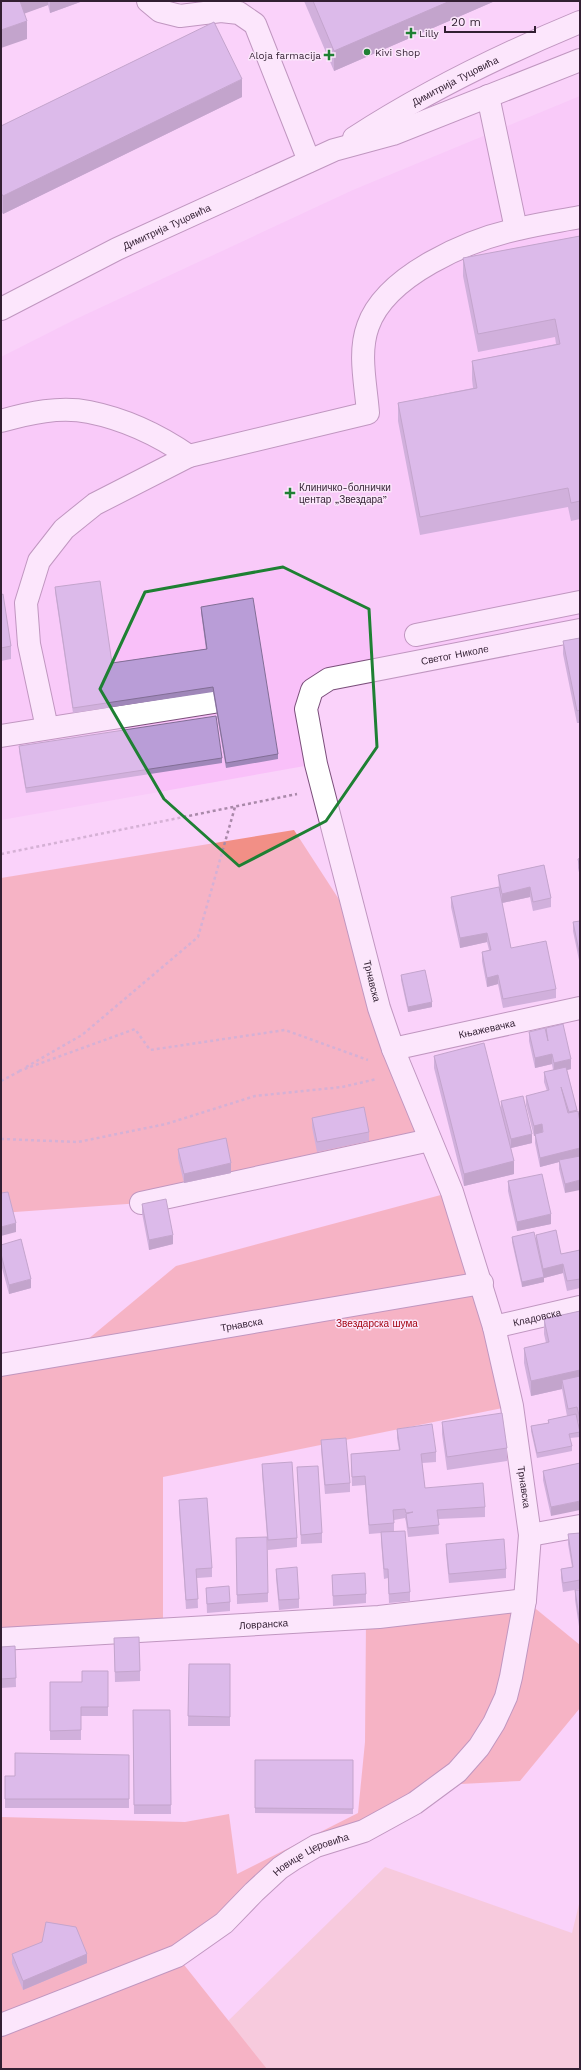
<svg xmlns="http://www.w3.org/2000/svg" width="581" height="2070" viewBox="0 0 581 2070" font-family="'Work Sans',sans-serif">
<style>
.built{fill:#f9c0f9}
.green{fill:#f4c1bb}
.forest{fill:#f28f86}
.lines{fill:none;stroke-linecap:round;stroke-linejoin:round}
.minor-casing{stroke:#7b4f7b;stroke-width:24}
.path{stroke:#a989a9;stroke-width:2.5;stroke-dasharray:3 3;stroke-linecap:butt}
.minor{stroke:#fff;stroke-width:22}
.wall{fill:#9f87b9}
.shaded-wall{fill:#826e96}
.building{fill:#b99dd7;stroke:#826e96}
.marked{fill:none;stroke:#1e8033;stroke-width:3;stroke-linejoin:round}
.poi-dot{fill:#1e8033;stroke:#fbe7fb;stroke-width:1.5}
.labels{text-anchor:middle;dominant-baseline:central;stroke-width:3;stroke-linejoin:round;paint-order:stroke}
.poi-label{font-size:10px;fill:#321f32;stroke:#fbe7fb;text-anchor:start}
.street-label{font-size:10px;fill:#321f32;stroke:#fbe7fb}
.park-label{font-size:10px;fill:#a40714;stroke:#fbe7fb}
</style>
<rect width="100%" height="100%" fill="#fad2fa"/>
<path class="built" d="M580 96V630L312 690 316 764 1 820V357L76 319 353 190Z"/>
<path class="green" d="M385 1867 572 1933 580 1900V2069H246L224 2025Z"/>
<path class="forest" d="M294 830 353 921 430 1140 141 1203 1 1213V878Z
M452 1192 512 1406 163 1477V1630L525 1600 580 1645V1708L520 1781 441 1785 299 1856 177 1956 267 2069H1V1817L185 1822 229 1814 237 1874 358 1813 365 1742 366 1621 1 1639V1366L63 1360 176 1266Z"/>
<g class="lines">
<g class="minor-casing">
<g id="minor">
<path d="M148 1 160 11 180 16 221 11 239 13 255 24 309 161"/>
<path d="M488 96 516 229"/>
<path id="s1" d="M354 138C422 94 505 53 580 22"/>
<path id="s2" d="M1 309 117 249 334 150 393 134 580 60"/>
<path d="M1 421C29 413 60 406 89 412 124 419 160 436 189 456L368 413C366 385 358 353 368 326 386 275 468 240 518 229 538 224 559 221 580 217"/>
<path d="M416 635 580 602"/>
<path d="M47 728 29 644 26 603 39 561 64 529 95 504 189 456"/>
<path d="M1 736 214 702"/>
<path id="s3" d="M393 1049 580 1008"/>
<path d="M141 1203 430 1140"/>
<path id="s4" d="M494 1327 580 1307"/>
<path id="s5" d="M1 1365 482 1283"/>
<path d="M530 1535 580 1526"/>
<path id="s6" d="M1 1639 379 1617 525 1600"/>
<path id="s7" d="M1 2025 177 1956 224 1923 254 1892 280 1868 292 1860 316 1846 364 1831 415 1803 457 1772 479 1747 494 1723 506 1697 511 1677 525 1600 530 1535 512 1406 494 1327 452 1192 393 1049 379 1008 316 764 306 709 312 690 329 679 580 630"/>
</g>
</g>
<path class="path" d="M1 854 297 794
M26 1067 82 1035 198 937 235 807
M19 1071 135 1029 150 1050 285 1030 368 1060
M1 1081 20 1071
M1 1139 78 1142 166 1124 255 1096 342 1087 377 1079"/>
<use href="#minor" class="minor"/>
</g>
<path class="wall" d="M1 1H83L50 13 48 5 24 13 27 39Z
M304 1H495L334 71Z
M242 97 3 214 1 211V126Z
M580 236V519L571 521 568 507 420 535 398 421V403L473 388 472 379V361L556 344 555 337 478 352 463 276V258Z
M55 587 112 663 206 649 201 612V607L278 754V759L226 768 213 692 73 713 55 592Z
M1 595 11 646V659L1 661Z
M580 638V723H577L563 654V641Z
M19 746 222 758V763L26 793 19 751Z
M580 858V877L578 868V859Z
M544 865 551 898V907L533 911 530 897 502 903 511 948 556 989V998L503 1008 498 984 487 987 482 961V952L489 950 487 942 460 948 451 907V897L499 888 498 875Z
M580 921V965L573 931V922Z
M401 975 432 1007 408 1012 401 980Z
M546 1028 571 1069 567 1070 577 1110 565 1193 559 1169V1162L540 1167 535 1143V1135L534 1136 526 1105V1096L547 1091 544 1082V1072L553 1070 552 1064 535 1068 529 1041V1032L546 1033Z
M434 1056 501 1110V1101L532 1143 511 1148 514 1174 464 1186 434 1068Z
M312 1118 369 1132V1141L317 1152 312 1127Z
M178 1149 231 1173 184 1183 178 1158Z
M508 1181 551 1224 517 1231 508 1191Z
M142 1204 173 1244 149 1250 142 1213Z
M536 1235 561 1254 580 1250V1288L567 1291 563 1273 544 1278V1282L522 1287 512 1242V1237L536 1241Z
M1 1245 31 1288 9 1294 1 1264Z
M580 1311V1428L577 1417 580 1432V1437L570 1438 572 1446V1451L537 1458 531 1431V1426L548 1423V1420L567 1416 562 1389 531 1396 524 1363V1348L546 1343 544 1334V1319Z
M442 1422 507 1448V1461L447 1470 442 1434Z
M397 1429 436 1452V1462L422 1463 425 1488 485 1507V1517L438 1519 439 1534 408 1537 406 1522 405 1518 394 1520V1531L410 1592V1601L389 1603 388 1578 384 1579 381 1541V1533L369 1534 365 1485 352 1486 351 1454 399 1450 397 1438Z
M321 1440 350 1483V1492L325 1494 321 1450Z
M580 1463 551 1516 543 1480V1471Z
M262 1464 297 1538V1547L268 1550 262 1473Z
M297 1467 322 1533V1543L301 1544Z
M179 1500 212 1568V1577L197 1578 198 1608 186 1609 179 1509Z
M580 1533V1589L563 1592 561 1578V1569L572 1567 568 1544V1534Z
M236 1538 268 1593V1602L237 1604Z
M446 1544 506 1569V1578L449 1583 446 1553Z
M276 1569 299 1599V1608L279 1610 276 1578Z
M332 1575 366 1594V1603L333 1606Z
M206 1588 230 1602V1611L207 1613Z
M575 1590H580V1633L575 1600Z
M114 1638 140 1671V1681L115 1682Z
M15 1646 16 1687 1 1688V1647Z
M189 1664H230V1726H188Z
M108 1671V1716H81V1740H50V1682H82Z
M133 1710H170L171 1814H134Z
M129 1755V1808H5V1776H15Z
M255 1760H353V1814L255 1813Z
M12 1954 87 1963 23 1990 12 1963Z"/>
<path class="shaded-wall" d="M18 1H48V5L18 16Z
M50 1H83L50 13Z
M450 1H495L334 71V51Z
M27 21V39L1 48V30Z
M242 79V97L3 214V196Z
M530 887V897L502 903V894Z
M487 933V942L460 948V938Z
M498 975V984L487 987V978Z
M432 1002V1007L408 1012V1007Z
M552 1054V1064L535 1068V1058Z
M571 1059V1069L554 1073V1063Z
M542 1124V1134L534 1136V1126Z
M532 1134V1143L511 1148V1139Z
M580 1148V1157L559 1160V1162L540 1167V1158Z
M514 1161V1174L464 1186V1174Z
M231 1163V1173L184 1183V1174Z
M580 1180V1190L565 1193V1184Z
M551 1214V1224L517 1231V1222Z
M16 1223V1232L1 1236V1227Z
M173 1235V1244L149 1250V1240Z
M563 1264V1273L544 1278V1282L522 1287V1282L543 1277V1269Z
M31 1279V1288L9 1294V1285Z
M580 1370V1385L562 1380V1389L531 1396V1381Z
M580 1501V1510L551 1516V1507Z
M87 1954V1963L23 1990V1981Z"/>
<path class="building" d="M1 1H20L27 21 1 30Z
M313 1H450L334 51Z
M214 22 242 79 3 196 1 193V126Z
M580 236V501L571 503 568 488 420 517 398 403 477 388 472 361 560 344 555 319 478 334 463 258Z
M100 581 112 663 207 649 201 607 253 598 278 754 226 763 213 687 73 708 55 587Z
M3 594 11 646 1 648V595Z
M580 638V710L577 711 563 641Z
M216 716 222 758 26 788 19 746Z
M580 858V868L578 859Z
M544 865 551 898 533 902 530 887 502 894 498 875Z
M499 887 511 948 546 941 556 989 503 999 498 975 487 978 482 952 491 950 487 933 460 938 451 897Z
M580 921V956L573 922Z
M425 970 432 1002 408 1007 401 975Z
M563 1024 571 1059 554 1063 552 1054 535 1058 529 1032 545 1028 548 1041 546 1028Z
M484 1043 514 1161 464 1174 434 1056Z
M566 1067 577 1110 569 1112 561 1087 568 1113 578 1111 580 1122V1148L540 1158 535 1134 543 1132 542 1124 534 1126 526 1096 549 1090 544 1072Z
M523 1096 532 1134 511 1139 501 1101Z
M364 1107 369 1132 317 1142 312 1118Z
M226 1138 231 1163 184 1174 178 1149Z
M580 1156V1180L565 1184 559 1160Z
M542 1174 551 1214 517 1222 508 1181Z
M8 1192 16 1223 1 1227V1193Z
M166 1199 173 1235 149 1240 142 1204Z
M556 1230 561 1254 580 1250V1279L567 1281 563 1264 543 1269 536 1235Z
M534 1232 544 1277 522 1282 512 1237Z
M21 1239 31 1279 9 1285 1 1254V1245Z
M580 1311V1370L531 1381 524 1348 549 1342 544 1319Z
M580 1376V1419L577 1407 568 1409 562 1380Z
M502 1413 507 1448 447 1457 442 1422Z
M576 1414 580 1432 569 1434 572 1446 537 1453 531 1426 549 1423 548 1420Z
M432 1424 436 1452 421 1454 425 1488 483 1483 485 1507 437 1510 439 1525 408 1528 406 1514 413 1512 406 1513 405 1509 393 1510 394 1523 369 1525 365 1476 352 1477 351 1454 400 1450 397 1429Z
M346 1438 350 1483 325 1485 321 1440Z
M292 1462 297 1538 268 1540 262 1464Z
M580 1463V1501L551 1507 543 1471Z
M318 1466 322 1533 301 1535 297 1467Z
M207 1498 212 1568 196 1569 198 1599 186 1600 179 1500Z
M405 1531 410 1592 389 1594 388 1569H384L381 1532Z
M580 1533V1580L563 1583 561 1569 573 1567 568 1534Z
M267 1537 268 1593 237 1595 236 1538Z
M504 1539 506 1569 449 1574 446 1544Z
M297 1567 299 1599 279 1600 276 1569Z
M365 1573 366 1594 333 1596 332 1575Z
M229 1586 230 1602 207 1604 206 1588Z
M575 1590H580V1624Z
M139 1637 140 1671 115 1672 114 1638Z
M15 1646 16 1678 1 1679V1647Z
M189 1664H230V1717L188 1716Z
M82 1671H108V1707H81V1730L50 1731V1682H82Z
M133 1710H170L171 1805H134Z
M15 1753 129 1755V1799H5V1776H15Z
M255 1760H353V1809L255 1808Z
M46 1922 76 1927 87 1954 23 1981 12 1954 42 1942Z"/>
<path d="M0 0H581V2070H0ZM283 567 369 609 377 747 326 821 239 866 164 799 100 689 145 592Z" fill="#fad2fa" fill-opacity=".55" fill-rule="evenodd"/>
<path class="marked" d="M283 567 369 609 377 747 326 821 239 866 164 799 100 689 145 592Z"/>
<g class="poi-dot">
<path d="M409 27h4v4h4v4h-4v4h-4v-4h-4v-4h4z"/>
<circle cx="367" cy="52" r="4"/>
<path d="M327 49h4v4h4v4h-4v4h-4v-4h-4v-4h4z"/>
<path d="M288 487h4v4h4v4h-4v4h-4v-4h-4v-4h4z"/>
</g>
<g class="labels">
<g class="poi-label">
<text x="419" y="33">Lilly</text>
<text x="375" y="52">Kivi Shop</text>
<text x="321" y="55" text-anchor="end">Aloja farmacija</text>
<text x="299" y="487">Клиничко-болнички<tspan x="299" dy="12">центар „Звездара”</tspan></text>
</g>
<g class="street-label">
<text stroke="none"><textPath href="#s1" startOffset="116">Димитрија Туцовића</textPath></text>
<text stroke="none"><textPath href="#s2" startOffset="185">Димитрија Туцовића</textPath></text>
<text stroke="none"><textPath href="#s7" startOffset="1809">Светог Николе</textPath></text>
<text transform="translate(372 981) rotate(76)">Трнавска</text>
<text stroke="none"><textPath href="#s3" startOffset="96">Књажевачка</textPath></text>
<text stroke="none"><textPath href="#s4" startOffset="44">Кладовска</textPath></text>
<text stroke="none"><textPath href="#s5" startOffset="244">Трнавска</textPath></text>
<text transform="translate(524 1487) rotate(82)">Трнавска</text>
<text stroke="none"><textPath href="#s6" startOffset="263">Ловранска</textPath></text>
<text stroke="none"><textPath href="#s7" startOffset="359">Новице Церовића</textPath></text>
</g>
<g class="park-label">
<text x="377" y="1323">Звездарска шума</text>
</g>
</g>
<rect width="581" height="2070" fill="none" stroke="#321f32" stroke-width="4"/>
<path d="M445 26v6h90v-6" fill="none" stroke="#321f32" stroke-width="2"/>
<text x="451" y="26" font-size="12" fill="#321f32" stroke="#fbe7fb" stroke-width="3" paint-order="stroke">20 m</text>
</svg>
